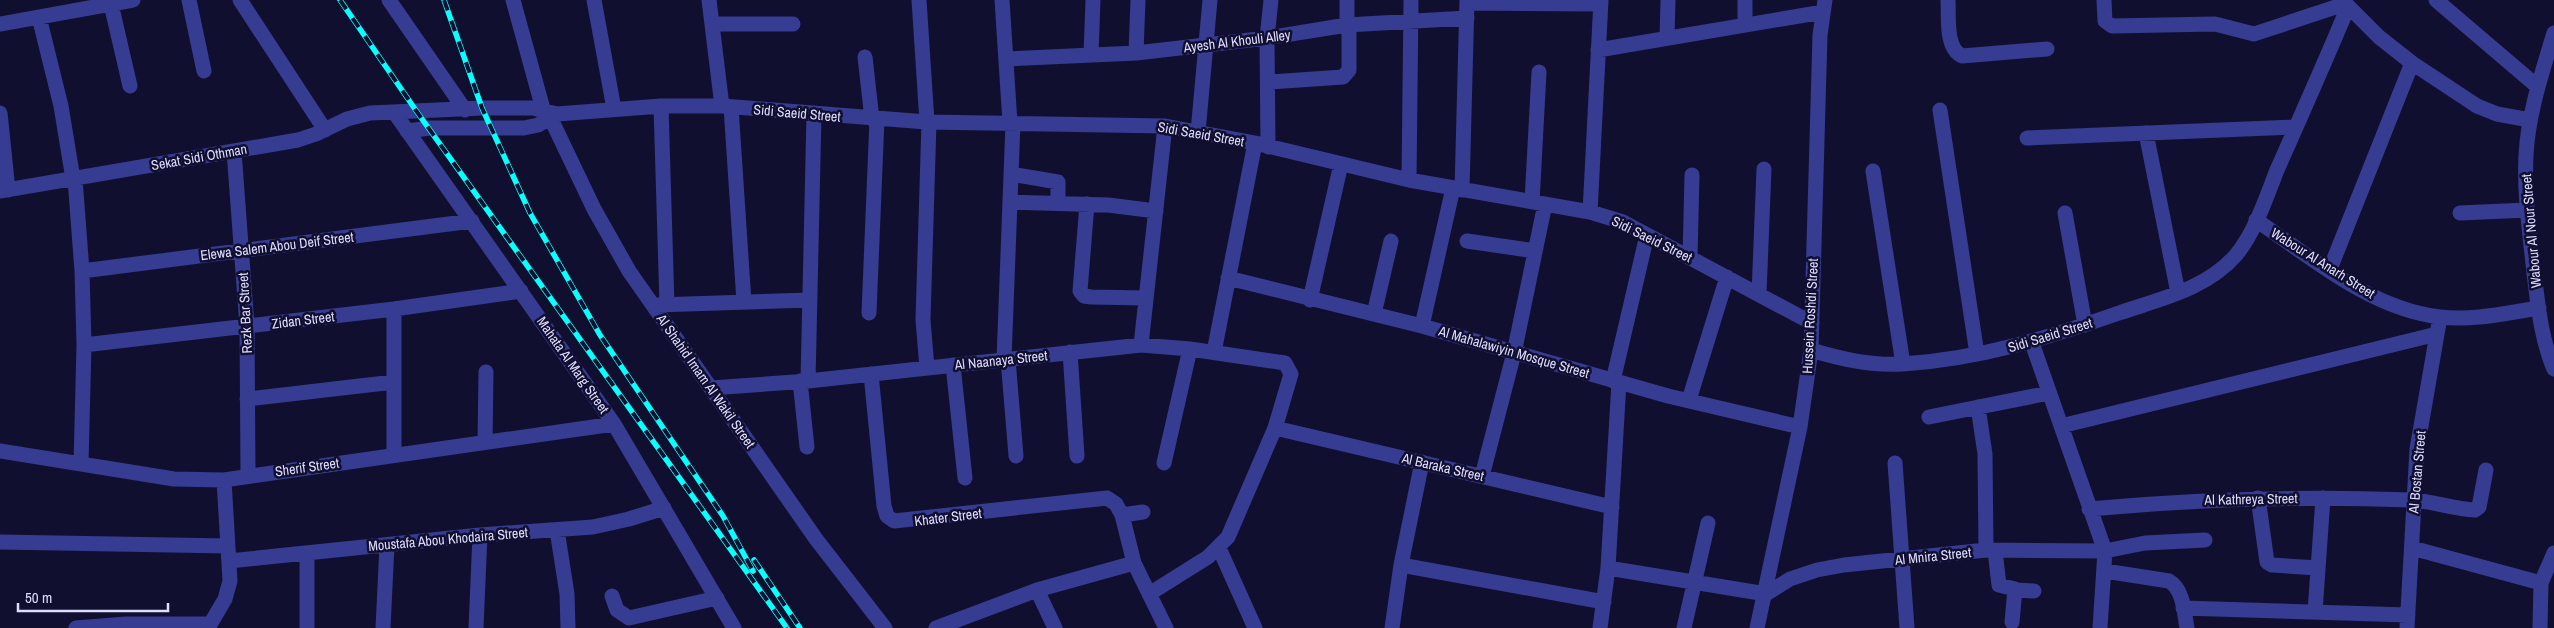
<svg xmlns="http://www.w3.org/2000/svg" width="2554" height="628" viewBox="0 0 2554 628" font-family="'Archivo Narrow',sans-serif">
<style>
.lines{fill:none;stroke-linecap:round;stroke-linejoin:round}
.minor{stroke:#363c92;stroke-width:15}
.rail-casing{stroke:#09fffe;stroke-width:5.5}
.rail{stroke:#110f2f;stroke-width:4;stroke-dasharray:11;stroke-linecap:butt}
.labels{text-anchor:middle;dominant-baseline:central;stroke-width:5;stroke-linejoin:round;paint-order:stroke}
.street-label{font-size:14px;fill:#deddff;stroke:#110f2f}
</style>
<rect width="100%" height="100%" fill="#110f2f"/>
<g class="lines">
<path class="minor" d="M189 0 204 71
M240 0 325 130
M389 0 465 110
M513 0 543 109
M594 0 614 109
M709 0 722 106
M919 0 927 122
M1002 0 1010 123
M1347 0V25
M1745 0V25
M1948 0C1949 17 1945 48 1962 56L2047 49
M2104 0 2105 21 2112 26 2215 24 2254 34 2345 4
M2436 0 2538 87
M2343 1 2379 37 2412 63 2477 106 2497 114 2530 120
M1467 3 1601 4
M111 4 130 86
M39 17 61 106 73 179
M0 24 133 0
M712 24H793
M2554 33C2542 73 2528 114 2526 155 2524 195 2530 234 2534 273 2538 305 2541 339 2554 369
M1667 38 1668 0
M1598 50 1823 12
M1136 53 1138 0
M1091 55 1093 0
M865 57 872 119
M1007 59 1136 53 1267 38 1347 25 1467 18
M1269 82 1343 77 1349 70V25
M661 106 667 305
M731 107 744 302
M1940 110 1977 354
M394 112 614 424 734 628
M0 113 8 190
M551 119 594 209 629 271 816 539 885 628
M407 131 430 128H524L538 125 557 114
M1198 132 1210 0
M2146 133 2178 293
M2027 138 2296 127
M1268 147 1267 38 1271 0
M234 151 247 326 248 475
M1873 171 1903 364
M1011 174 1058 182V203
M75 179 82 271 84 345 81 464
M1409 180 1411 0
M1462 190 1467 0
M0 191 298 140 316 134 347 119 370 113 482 108H533L557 114 661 106H722L927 122 1165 126 1255 143 1409 180 1590 212 1623 222 1812 323
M1010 202 1108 205 1156 211
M1532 202 1539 72
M1087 204 1080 291 1084 296 1091 297 1146 298
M1590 212 1601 0
M2065 213 2085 325
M2460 213 2527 210
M2256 220C2312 258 2371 309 2440 317 2473 321 2506 313 2539 308
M1467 241 1535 251
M1690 258 1692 175
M2330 269 2412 63
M82 271 472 221
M1228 278 1422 326 1668 396 1800 427
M1759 294 1764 169
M1310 300 1341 164
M656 305 810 300
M869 313 877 119
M1374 314 1391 241
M1422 326 1453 188
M2032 343 2105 551 2100 628
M84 345 394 309 521 291
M1141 345 1165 126
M1811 350C1841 359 1871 366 1903 364 1980 359 2047 338 2119 313 2160 299 2207 289 2236 255 2255 232 2266 198 2277 170 2301 116 2325 62 2348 7
M1070 352 1077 456
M1214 352 1255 143
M1004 359 1013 123
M1008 359 1016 456
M953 365 965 478
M927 368 923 320 929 122
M871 374 884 506 887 516 894 521 1107 498 1116 504 1122 515 1143 512
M800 381 807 447
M808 381 814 114
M1613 381 1647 235
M711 388 808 381 1141 345 1190 349 1285 363 1291 374 1275 428 1228 537 1208 557 1149 594
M247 399 394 382
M1689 400 1727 277
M1978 407 1985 454 1986 550
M1929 417 2049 393
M2061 426 2437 334
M1275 428 1612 507
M485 442 486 372
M0 451 174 479 224 480 614 424
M394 455V309
M1164 463 1190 349
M1895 463 1907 628
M1482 476 1514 353 1545 204
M2258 498 2267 562 2272 565 2318 568
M2089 509C2196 499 2303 496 2411 500 2432 501 2453 509 2475 510L2479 507 2486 470
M1122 515 1134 563 1166 628
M557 530 567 594 568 628
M0 542 228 546
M1219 548 1255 628
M2412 548 2541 583
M1995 551 1999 585 2015 589 2012 622
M307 553V628
M229 561 480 535 593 527 629 519 664 508
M1401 565 1604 602
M1608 568 1766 594 1790 579 1817 570 1844 565 1986 550 2105 551 2145 543 2205 540
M2105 571 2169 581C2184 590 2184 613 2187 628
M1037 590 1055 628
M2015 590 2034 591
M612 596 617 610 629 618 717 598
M2183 608 2408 615
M2315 612 2323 498
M76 628 126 624H210
M208 628 225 599 230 581 224 480
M383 628 387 545
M476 628 480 535
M936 628 1037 590 1134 563
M1392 628 1401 565 1422 462
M1600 628 1608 568 1619 382
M1684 628 1708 523
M1757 628 1800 427 1811 350 1820 35 1825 0
M2407 628 2417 449 2440 317
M2540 628 2541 583 2554 553"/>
<g class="rail-casing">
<path id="rail" d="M340 0 417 112 787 628
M444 0 482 108 530 213 600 335 723 516 753 571
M754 560 800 628"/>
</g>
<use href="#rail" class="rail"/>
</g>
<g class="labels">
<g class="street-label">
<text transform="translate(1237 41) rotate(-7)">Ayesh Al Khouli Alley</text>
<text transform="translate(797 113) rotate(5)">Sidi Saeid Street</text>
<text transform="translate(1201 134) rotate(10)">Sidi Saeid Street</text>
<text transform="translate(199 157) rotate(-10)">Sekat Sidi Othman</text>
<text transform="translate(2531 231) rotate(-95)">Wabour Al Nour Street</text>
<text transform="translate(1652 239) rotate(26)">Sidi Saeid Street</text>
<text transform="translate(277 246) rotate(-7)">Elewa Salem Abou Deif Street</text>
<text transform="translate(2323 263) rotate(32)">Wabour Al Anarh Street</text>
<text transform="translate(245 313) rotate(-93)">Rezk Bar Street</text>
<text transform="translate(1810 316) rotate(-87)">Hussein Roshdi Street</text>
<text transform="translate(303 320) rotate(-7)">Zidan Street</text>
<text transform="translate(2050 335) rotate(-17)">Sidi Saeid Street</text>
<text transform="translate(1514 352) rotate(16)">Al Mahalawiyin Mosque Street</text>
<text transform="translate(1001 360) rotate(-6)">Al Naanaya Street</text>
<text transform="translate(573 365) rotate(55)">Mahata Al Marg Street</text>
<text transform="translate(706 381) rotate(55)">Al Shahid Imam Al Wakil Street</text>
<text transform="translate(307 467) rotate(-8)">Sherif Street</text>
<text transform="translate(1443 467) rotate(13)">Al Baraka Street</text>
<text transform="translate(2417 472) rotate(-85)">Al Bostan Street</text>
<text transform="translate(2251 499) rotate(-1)">Al Kathreya Street</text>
<text transform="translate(948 517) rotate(-7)">Khater Street</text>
<text transform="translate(448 539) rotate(-5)">Moustafa Abou Khodaira Street</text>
<text transform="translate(1933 556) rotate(-6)">Al Mnira Street</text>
</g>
</g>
<path d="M18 603v8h150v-8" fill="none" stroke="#deddff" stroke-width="2.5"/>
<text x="25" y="603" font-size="15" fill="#deddff" stroke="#110f2f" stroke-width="4" paint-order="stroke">50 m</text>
</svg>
